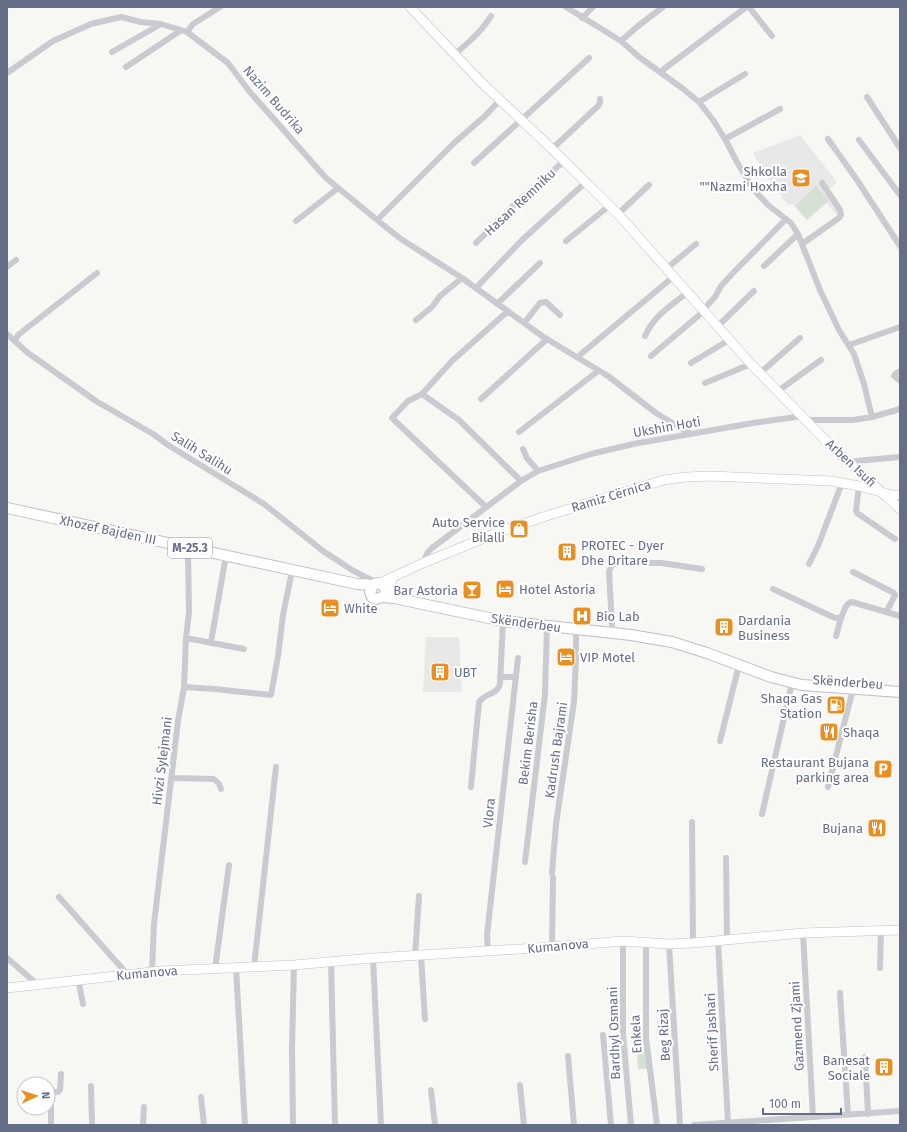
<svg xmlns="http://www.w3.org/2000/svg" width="907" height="1132" viewBox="0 0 907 1132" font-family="'Fira Sans',sans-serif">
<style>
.built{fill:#e8e8e8}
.green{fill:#d6e0d5}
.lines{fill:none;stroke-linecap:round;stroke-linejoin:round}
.secondary-casing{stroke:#bec0c6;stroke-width:10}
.primary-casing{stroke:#bcbec3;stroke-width:12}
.street{stroke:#cacbd0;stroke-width:6}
.secondary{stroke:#fff;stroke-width:9}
.primary{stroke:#fff;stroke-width:10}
.labels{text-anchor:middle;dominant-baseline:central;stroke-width:4;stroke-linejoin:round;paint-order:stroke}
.shield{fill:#fff;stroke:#939aab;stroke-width:1}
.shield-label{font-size:12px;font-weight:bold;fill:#656e87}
.street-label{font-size:13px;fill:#656e87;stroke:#fff}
.poi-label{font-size:13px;fill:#656e87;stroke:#fff;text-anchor:start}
</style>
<rect width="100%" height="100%" fill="#f7f8f4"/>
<path class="built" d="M800 135 837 182 830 189 844 211 837 216 827 203 807 220 792 204 788 205 764 174 753 153Z
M426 637H459L462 692H423Z"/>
<path class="green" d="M816 186 829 200 807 220 795 206Z
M645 1049 648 1069H638L637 1050Z"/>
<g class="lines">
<g class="secondary-casing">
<path id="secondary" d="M410 7 480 81 552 149 618 214 751 364 829 444 900 509
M380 583 423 563 499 532 543 517 664 480 686 477 710 476 831 481 859 486 892 495H900
M391 591V582L393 578
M7 988 161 971 294 965 373 958 552 947 623 941 669 944 693 943 803 933 900 930"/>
</g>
<g class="primary-casing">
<path id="primary" d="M7 508 357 584 373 585
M383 597 386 591 384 586 377 583 373 585 370 592 372 597 376 599 383 597 394 598 503 621 631 635 672 642 707 653 771 677 802 685 900 692"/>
</g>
<path class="street" d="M566 7 621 41 639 57 682 88 699 102 713 120 725 139 737 162 753 189 768 205 791 223 798 234 820 290 839 330 854 354 864 384 872 417
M582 18 593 7
M187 32 193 24 220 7
M621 41 638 26 663 7
M112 52 161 24
M455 54C468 43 482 31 491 16
M126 67 180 31
M662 72 664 69 745 8 749 7 772 36
M7 73 53 41 91 24 121 17 141 22 161 24 187 32 228 63 249 91 326 178 382 224 401 239 462 278 542 336 608 376 656 413 689 433
M867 97 900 148
M699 102 745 74
M725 139 780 109
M828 139 857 180 900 246
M859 140 900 195
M552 149 598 106 600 103V99
M474 163 589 58
M618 214 649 185
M377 220 454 143 485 116 500 100
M296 221 338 188
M566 241 609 206
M476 243 515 204 564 161
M802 244 839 218 841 215 840 210 822 183
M764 266 798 234
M7 267 16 260
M666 269 696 244
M476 288 522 240 586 182
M497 304 540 263
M703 310 715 297 721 286 732 274 786 219
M416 320 432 307 440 296 462 278
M525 322 540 303 546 302 560 315
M718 326 754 291
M7 334 28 353 96 401 153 434 168 445 264 504 323 551 352 570 377 583
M645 336C654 316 670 306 687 293
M15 341 18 335 97 273
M849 345 900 327
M581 354 673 277
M651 356 704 311
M691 363 729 340
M900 371 895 374 894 376 900 381
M760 373 800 338
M705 383 751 364
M778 391 821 360
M422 394 459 420 521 481
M481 399 547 339
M807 421 810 420H853L872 417 900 409
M519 432 598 371
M523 449 527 458 538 471
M851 464 855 461 900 457
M859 486 856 510 857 513 895 539
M486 507 392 418 408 401 422 394 452 361 508 311
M423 563 428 552 432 548 521 481 538 471 591 454 633 444 753 423 803 416
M809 564 818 546 842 483
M853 572 894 593 895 595 887 611
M773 589 835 618H841C844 612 845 603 852 602L900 616
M612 627 609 571 612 565 616 563H661L702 569
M836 636 841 618
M186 638 244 649
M211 642 225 561
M500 677H516
M184 687 215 689 271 695 278 656 283 615 291 576
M720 741 739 665
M172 778 214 779 219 784 221 789
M471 787 479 702C485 693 497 695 500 684L503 621
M828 787 853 689
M762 814 792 683
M692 822 693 943
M726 858 727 940
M525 862 545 694 547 626
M552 873 556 824 574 702 576 658V629
M59 897 128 975
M803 933 813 1117
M623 941V1034L631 1125
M718 941 728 1122
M646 942V1038L657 1125
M669 944 680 1125
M552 947 553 878
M488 951 487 935 518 658
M415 956 419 896
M421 956 425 1019
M7 958 37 984
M373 958 381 1125
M331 961 335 1125
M254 967 276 767
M236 968 245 1125
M880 968 881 930
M215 969 229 865
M152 972 154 924 178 721 184 687 186 638 189 612 188 553
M78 979 83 1004
M840 993 848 1115
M603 1035 611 1125
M568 1056 574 1125
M865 1057 868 1114
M520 1085 524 1125
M91 1086 92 1125
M431 1090 435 1125
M201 1097 204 1125
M51 1125V1096L54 1092H58L60 1090 61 1074
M143 1125 144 1107
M293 1125 292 1048 294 965
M694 1125 900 1111"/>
<use href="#secondary" class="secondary"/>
<use href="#primary" class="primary"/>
</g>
<defs>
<g id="school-square" transform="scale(1)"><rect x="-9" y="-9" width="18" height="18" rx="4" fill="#ea8e22" stroke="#fff"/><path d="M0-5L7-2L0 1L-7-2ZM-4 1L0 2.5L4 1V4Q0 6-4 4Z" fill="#fff"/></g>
<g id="shop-square" transform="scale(1)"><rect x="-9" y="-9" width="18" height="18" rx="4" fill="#ea8e22" stroke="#fff"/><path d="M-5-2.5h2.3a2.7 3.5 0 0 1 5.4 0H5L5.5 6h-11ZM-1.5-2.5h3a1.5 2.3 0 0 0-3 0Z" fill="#fff"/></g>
<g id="building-square" transform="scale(1)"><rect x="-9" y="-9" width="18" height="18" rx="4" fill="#ea8e22" stroke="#fff"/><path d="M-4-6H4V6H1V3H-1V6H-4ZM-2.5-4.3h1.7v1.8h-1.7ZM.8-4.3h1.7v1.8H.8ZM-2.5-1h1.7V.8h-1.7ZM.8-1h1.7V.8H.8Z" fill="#fff"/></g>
<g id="hotel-square" transform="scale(1)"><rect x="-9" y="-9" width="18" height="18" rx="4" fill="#ea8e22" stroke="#fff"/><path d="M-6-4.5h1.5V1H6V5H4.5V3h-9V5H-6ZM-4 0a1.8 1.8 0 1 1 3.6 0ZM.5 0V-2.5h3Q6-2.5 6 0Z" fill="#fff"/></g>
<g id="bar-square" transform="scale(1)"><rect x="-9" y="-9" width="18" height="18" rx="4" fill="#ea8e22" stroke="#fff"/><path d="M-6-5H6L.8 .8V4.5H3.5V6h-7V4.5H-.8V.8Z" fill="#fff"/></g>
<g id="hospital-square" transform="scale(1)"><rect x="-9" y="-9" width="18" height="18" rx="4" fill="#ea8e22" stroke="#fff"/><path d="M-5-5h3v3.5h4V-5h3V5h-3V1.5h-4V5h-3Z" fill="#fff"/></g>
<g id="fuel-square" transform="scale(1)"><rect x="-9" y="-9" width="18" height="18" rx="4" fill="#ea8e22" stroke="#fff"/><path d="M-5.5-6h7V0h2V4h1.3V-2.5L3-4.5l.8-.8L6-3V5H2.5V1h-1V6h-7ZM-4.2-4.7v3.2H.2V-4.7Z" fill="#fff"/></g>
<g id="restaurant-square" transform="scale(1)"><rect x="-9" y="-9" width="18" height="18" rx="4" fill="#ea8e22" stroke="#fff"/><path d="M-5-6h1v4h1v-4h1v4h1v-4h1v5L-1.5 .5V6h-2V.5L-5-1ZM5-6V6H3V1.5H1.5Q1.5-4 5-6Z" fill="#fff"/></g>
<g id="parking-square" transform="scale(1)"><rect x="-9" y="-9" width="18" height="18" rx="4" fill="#ea8e22" stroke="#fff"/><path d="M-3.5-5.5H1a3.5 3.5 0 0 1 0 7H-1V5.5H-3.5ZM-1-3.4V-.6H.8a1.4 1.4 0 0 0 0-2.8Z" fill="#fff"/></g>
</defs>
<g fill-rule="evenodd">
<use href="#school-square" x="801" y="178"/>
<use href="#shop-square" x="519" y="529"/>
<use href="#building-square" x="567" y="552"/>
<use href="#hotel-square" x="505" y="589"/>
<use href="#bar-square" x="472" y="590"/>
<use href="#hotel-square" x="330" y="608"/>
<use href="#hospital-square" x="582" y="616"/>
<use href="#building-square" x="724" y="627"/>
<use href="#hotel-square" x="566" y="657"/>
<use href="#building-square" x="440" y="672"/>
<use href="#fuel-square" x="836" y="705"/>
<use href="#restaurant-square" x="829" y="732"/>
<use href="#parking-square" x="883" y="769"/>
<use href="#restaurant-square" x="877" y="828"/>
<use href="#building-square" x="884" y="1067"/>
</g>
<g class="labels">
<rect class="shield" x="168" y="538" width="44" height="20" rx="3"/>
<g class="shield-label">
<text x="190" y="548">M-25.3</text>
</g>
<g class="street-label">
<text transform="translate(274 100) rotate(49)">Nazim Budrika</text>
<text transform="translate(520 202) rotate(-43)">Hasan Remniku</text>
<text transform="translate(667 427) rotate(-10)">Ukshin Hoti</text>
<text transform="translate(202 453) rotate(32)">Salih Salihu</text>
<text transform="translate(851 463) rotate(43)">Arben Isufi</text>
<text transform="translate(611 496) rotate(-17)">Ramiz Cërnica</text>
<text transform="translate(108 530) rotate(12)">Xhozef Bajden III</text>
<text transform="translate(526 623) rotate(8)">Skënderbeu</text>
<text transform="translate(848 682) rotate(4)">Skënderbeu</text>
<text transform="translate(528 743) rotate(-83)">Bekim Berisha</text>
<text transform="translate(556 750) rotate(-82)">Kadrush Bajrami</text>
<text transform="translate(162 761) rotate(-83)">Hivzi Sylejmani</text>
<text transform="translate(489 813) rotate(-84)">Vlora</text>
<text transform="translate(558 946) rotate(-5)">Kumanova</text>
<text transform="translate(147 973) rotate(-5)">Kumanova</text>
<text transform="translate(797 1026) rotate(-93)">Gazmend Zjami</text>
<text transform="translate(712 1032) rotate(-93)">Sherif Jashari</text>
<text transform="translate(614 1033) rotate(-92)">Bardhyl Osmani</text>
<text transform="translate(636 1034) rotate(-93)">Enkela</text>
<text transform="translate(664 1035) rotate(-93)">Beg Rizaj</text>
</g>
<g class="poi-label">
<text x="787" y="171" text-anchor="end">Shkolla<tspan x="787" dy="15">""Nazmi Hoxha</tspan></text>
<text x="505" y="522" text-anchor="end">Auto Service<tspan x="505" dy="15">Bilalli</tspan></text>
<text x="581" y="545">PROTEC - Dyer<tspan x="581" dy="15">Dhe Dritare</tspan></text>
<text x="519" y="589">Hotel Astoria</text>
<text x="458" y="590" text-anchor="end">Bar Astoria</text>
<text x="344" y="608">White</text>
<text x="596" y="616">Bio Lab</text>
<text x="738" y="620">Dardania<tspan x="738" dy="15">Business</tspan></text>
<text x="580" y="657">VIP Motel</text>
<text x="454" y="672">UBT</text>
<text x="822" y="698" text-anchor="end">Shaqa Gas<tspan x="822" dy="15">Station</tspan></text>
<text x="843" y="732">Shaqa</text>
<text x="869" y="762" text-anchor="end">Restaurant Bujana<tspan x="869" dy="15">parking area</tspan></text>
<text x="863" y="828" text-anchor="end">Bujana</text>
<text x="870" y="1060" text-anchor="end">Banesat<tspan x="870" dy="15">Sociale</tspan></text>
</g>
</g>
<rect width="907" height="1132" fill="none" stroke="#656e87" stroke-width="16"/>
<g transform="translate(36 1096) rotate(86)"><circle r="19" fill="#ffffff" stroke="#c1c5cf"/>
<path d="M0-3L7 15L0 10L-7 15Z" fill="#ea8e22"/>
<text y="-6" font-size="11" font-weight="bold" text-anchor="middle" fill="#656e87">N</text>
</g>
<path d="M763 1108v6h78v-6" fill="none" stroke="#656e87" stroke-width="2"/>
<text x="769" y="1108" font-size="12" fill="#656e87" stroke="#ffffff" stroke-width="3" paint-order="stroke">100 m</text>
</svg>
